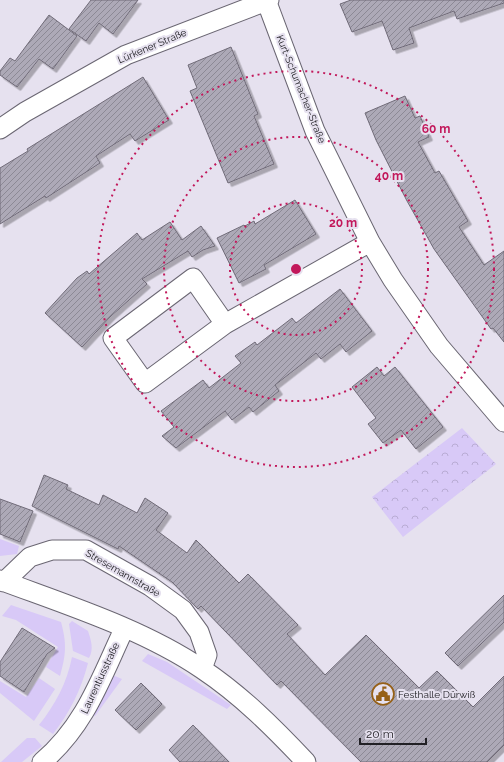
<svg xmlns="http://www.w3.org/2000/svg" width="504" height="762" viewBox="0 0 504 762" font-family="Raleway,sans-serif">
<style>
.grass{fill:#d8c9f7}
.forest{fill:url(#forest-crowns)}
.building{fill:url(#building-hatch);stroke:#706b78;filter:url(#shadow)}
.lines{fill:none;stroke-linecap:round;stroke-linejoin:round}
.minor-casing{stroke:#6a6672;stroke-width:21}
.minor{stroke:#fff;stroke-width:19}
.ring{fill:none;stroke:#c2185b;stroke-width:2;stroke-dasharray:2 4}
.labels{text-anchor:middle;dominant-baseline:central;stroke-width:4;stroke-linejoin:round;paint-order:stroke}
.street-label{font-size:10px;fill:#212025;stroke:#e6e1ef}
.poi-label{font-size:10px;fill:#212025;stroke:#e6e1ef;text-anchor:start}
.centre{fill:#c2185b;stroke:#e6e1ef;stroke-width:2}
.ring-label{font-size:12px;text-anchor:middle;font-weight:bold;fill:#c2185b;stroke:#e6e1ef;stroke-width:4;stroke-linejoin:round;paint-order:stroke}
</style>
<defs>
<pattern id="forest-crowns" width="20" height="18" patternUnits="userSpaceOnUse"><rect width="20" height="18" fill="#d8c9f7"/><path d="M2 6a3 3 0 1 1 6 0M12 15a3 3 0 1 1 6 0" fill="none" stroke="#b9acd4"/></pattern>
<pattern id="building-hatch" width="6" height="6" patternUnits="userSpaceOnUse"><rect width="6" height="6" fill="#ada9b7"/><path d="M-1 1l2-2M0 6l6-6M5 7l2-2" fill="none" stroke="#8c8995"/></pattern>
<filter id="shadow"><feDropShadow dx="3.5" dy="3.5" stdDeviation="0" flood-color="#0004"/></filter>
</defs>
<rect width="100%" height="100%" fill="#e6e1ef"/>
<path class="grass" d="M0 539 19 546 17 554 0 556Z
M11 605 61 622C67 644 66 655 60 676L46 667 58 647 16 620 2 616Z
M72 621 88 631C91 640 94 649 89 658L73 651 69 624Z
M148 654 167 662 231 705 227 709 142 661Z
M72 657 88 663C81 690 70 712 53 734L39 725C55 705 67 683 72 657Z
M110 674 122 679 95 716 88 712Z
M39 678 55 689 34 721 0 693V681L26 697Z
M27 738H35L42 746 22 762H1Z"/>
<path class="forest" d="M462 428 496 464 403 537 372 497Z"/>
<path class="building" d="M91 0H138L113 34 99 23 86 41 69 29Z
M351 0H504V3L457 19 454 11 409 28 414 43 393 50 382 21 352 32 340 4Z
M49 15 77 36 53 69 39 59 17 87 0 75V71L10 58 15 61Z
M231 47 258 114 254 116 274 164 228 183 190 91 197 88 188 65Z
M143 77 169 120 135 141 130 134 96 156 100 163 46 198 45 196 0 224V168L28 151 27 149Z
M405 96 415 118 420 116 429 137 418 142 435 173 439 171 468 221 459 227 484 265 504 251V342L493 328 491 329 434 249 407 201 376 140 365 113Z
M295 200 316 234 264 265 266 269 239 283 217 238 244 225 245 226 254 221 255 224Z
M170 222 182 240 201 226 215 246 203 250 192 257 188 251 142 279 147 284 111 316 82 347 45 313 77 278 87 271 89 274 137 233 142 240Z
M340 289 372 331 346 352 340 344 321 359 316 353 275 385 279 391 253 412 249 407 232 420 225 411 176 448 162 436 174 427 161 411 203 380 209 388 241 363 235 356 255 342 257 345 292 318 296 323Z
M377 367 384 376 395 367 443 427 416 449 401 430 383 443 368 424 376 418 352 387Z
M44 475 68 485 66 489 99 505 103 495 137 513 145 498 168 513 156 530 187 553 196 540 239 583 248 574 298 625 287 634 325 675 366 635 419 688 437 671 473 707 504 676V745L487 762H361L281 681 277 685 201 606 198 609 172 582 119 546 118 549 32 506Z
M0 499 33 511 20 542 0 534Z
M504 595V622L458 666 445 653Z
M22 628 55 648 47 654 24 692 0 676V662Z
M141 683 162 704 136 730 115 710Z
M193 725 229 762H180L169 750Z"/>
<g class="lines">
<g class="minor-casing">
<path id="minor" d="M266 0 315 131 370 242 393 280 439 346 504 422
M0 129 25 112 126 55 269 0
M193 278 225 324 145 383 113 338Z
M225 324 370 242
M0 580C67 605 143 629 202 669 241 695 274 728 306 762
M4 582 30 557 52 550H86L150 586 183 610 199 632 207 655 202 669
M42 762C85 726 101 678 124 629"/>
</g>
<use href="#minor" class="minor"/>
</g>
<g class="ring">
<circle cx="296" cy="269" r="66"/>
<circle cx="296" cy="269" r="132"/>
<circle cx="296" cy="269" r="198"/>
</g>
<defs>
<g id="civic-ring" transform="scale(1.15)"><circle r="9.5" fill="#e6e1ef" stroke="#966118" stroke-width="1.5"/><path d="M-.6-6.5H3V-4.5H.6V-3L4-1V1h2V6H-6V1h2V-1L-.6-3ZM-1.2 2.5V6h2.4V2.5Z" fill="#966118"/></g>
</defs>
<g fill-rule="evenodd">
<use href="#civic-ring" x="383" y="694"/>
</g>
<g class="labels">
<g class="street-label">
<text transform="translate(152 46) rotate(-23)">Lürkener Straße</text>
<text transform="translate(301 89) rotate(68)">Kurt-Schumacher-Straße</text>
<text transform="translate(123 573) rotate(30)">Stresemannstraße</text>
<text transform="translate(100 678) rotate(-65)">Laurentiusstraße</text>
</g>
<g class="poi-label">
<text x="398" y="694">Festhalle Dürwiß</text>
</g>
</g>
<circle cx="296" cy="269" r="6" class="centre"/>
<g class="ring-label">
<text x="436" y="133">60 m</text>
<text x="389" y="180">40 m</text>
<text x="343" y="227">20 m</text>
</g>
<path d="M360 738v6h66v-6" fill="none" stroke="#212025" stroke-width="2"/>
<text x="366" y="738" font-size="12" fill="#212025" stroke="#e6e1ef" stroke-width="3" paint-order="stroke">20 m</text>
</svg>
